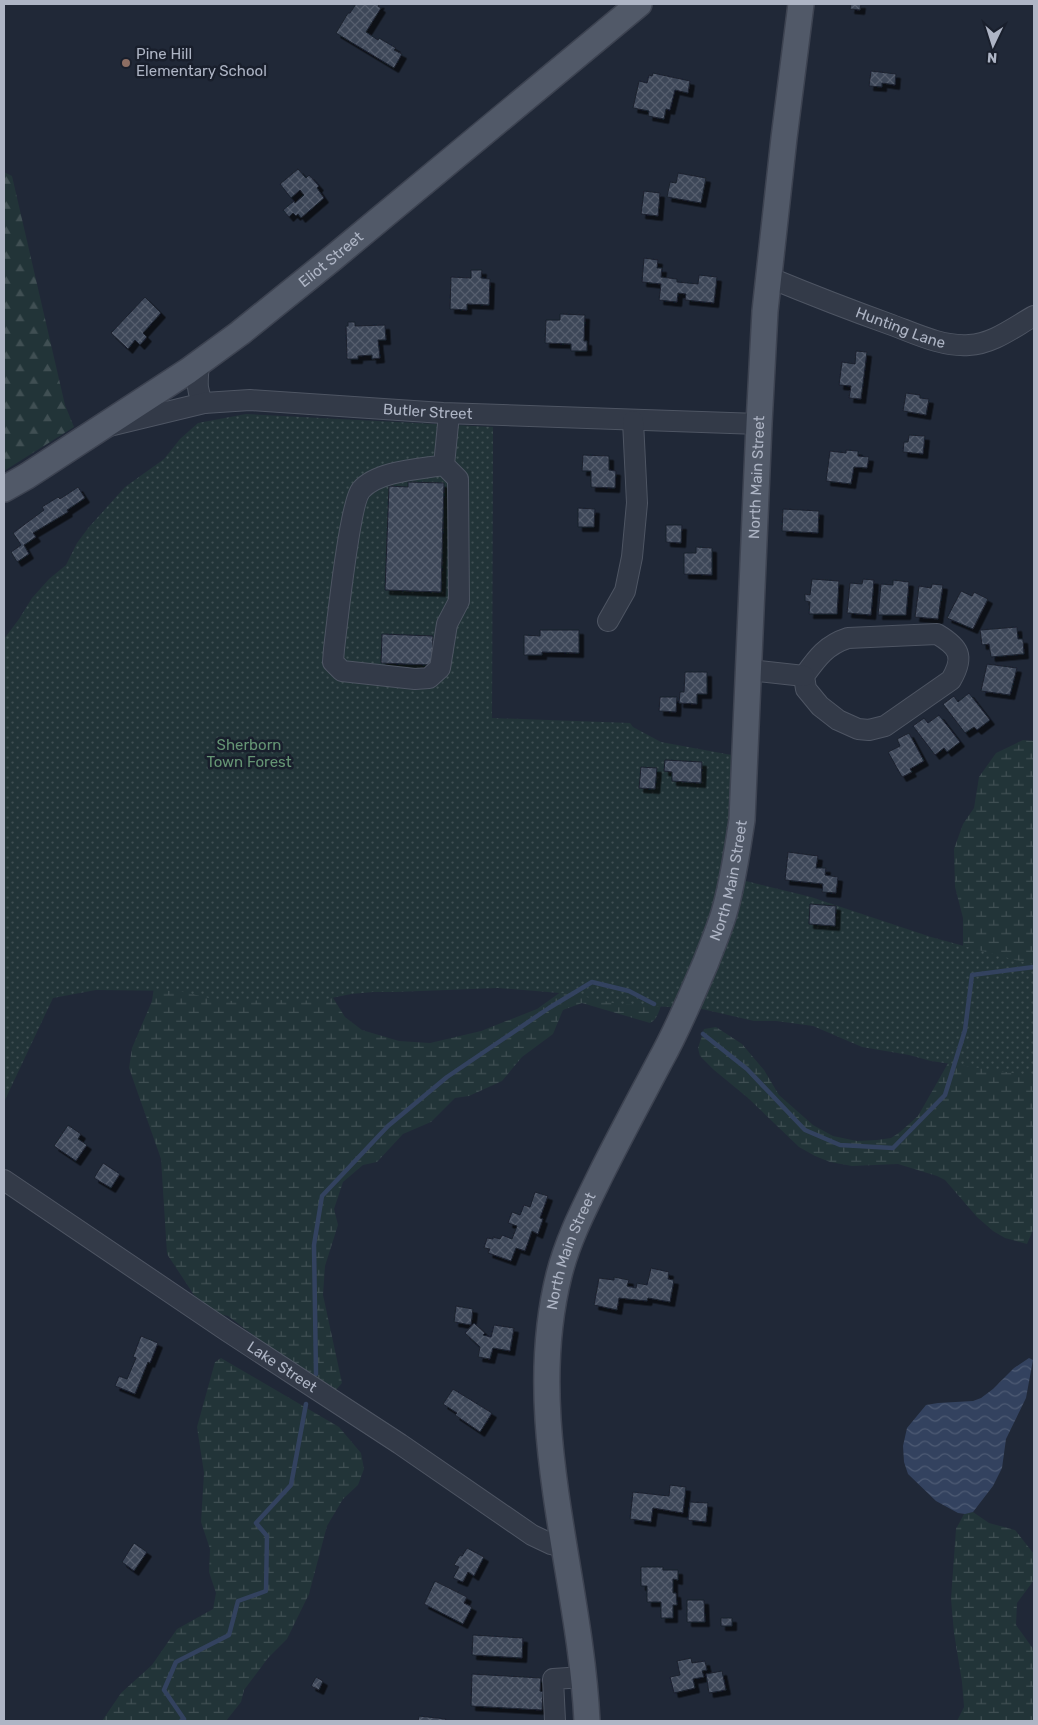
<svg xmlns="http://www.w3.org/2000/svg" width="1038" height="1725" viewBox="0 0 1038 1725" font-family="Rubik,sans-serif">
<style>
.forest{fill:url(#forest-firs)}
.wetland{fill:url(#wetland-marsh)}
.park{fill:url(#park-dots)}
.water{fill:url(#water-waves)}
.lines{fill:none;stroke-linecap:round;stroke-linejoin:round}
.stream{stroke:#33425f;stroke-width:4.5}
.building{fill:url(#building-cross-hatch);stroke:#1b212e;filter:url(#shadow)}
.minor-casing{stroke:#4e5563;stroke-width:22}
.major-casing{stroke:#3d4351;stroke-width:28}
.minor{stroke:#333a48;stroke-width:20}
.major{stroke:#515968;stroke-width:25}
.education-dot{fill:#8d6e63;stroke:#191f2c;stroke-width:2}
.labels{text-anchor:middle;dominant-baseline:central;stroke-width:5;stroke-linejoin:round;paint-order:stroke}
.poi-label{font-size:15px;fill:#aeb5c5;stroke:#191f2c;text-anchor:start}
.street-label{font-size:15px;fill:#aeb5c5;stroke:#191f2c}
.park-label{font-size:15px;fill:#659574;stroke:#191f2c}
</style>
<defs>
<pattern id="forest-firs" width="22" height="20" patternUnits="userSpaceOnUse" patternTransform="scale(1.25)"><rect width="22" height="20" fill="#223438"/><path d="M5 1l3.5 6h-7zM16 11l3.5 6h-7z" fill="#404f53"/></pattern>
<pattern id="wetland-marsh" width="20" height="14" patternUnits="userSpaceOnUse" patternTransform="scale(1.25)"><rect width="20" height="14" fill="#223438"/><path d="M1 5h8M5 5V1M11 12h8M15 12V8" fill="none" stroke="#404f53"/></pattern>
<pattern id="park-dots" width="8" height="8" patternUnits="userSpaceOnUse" patternTransform="scale(1.25)"><rect width="8" height="8" fill="#223438"/><path d="M2 2h.1M6 6h.1" fill="none" stroke="#404f53" stroke-width="1.8" stroke-linecap="round"/></pattern>
<pattern id="water-waves" width="16" height="10" patternUnits="userSpaceOnUse" patternTransform="scale(1.25)"><rect width="16" height="10" fill="#33425f"/><path d="M0 5q4-4 8 0t8 0" fill="none" stroke="#4e5b74"/></pattern>
<pattern id="building-cross-hatch" width="8" height="8" patternUnits="userSpaceOnUse" patternTransform="scale(1.25)"><rect width="8" height="8" fill="#3c4658"/><path d="M0 0l8 8M0 8l8-8" fill="none" stroke="#565e6e"/></pattern>
<filter id="shadow"><feDropShadow dx="4.5" dy="4.5" stdDeviation="0" flood-color="#0009"/></filter>
</defs>
<rect width="100%" height="100%" fill="#202837"/>
<path class="forest" d="M4 172 12 176 65 405 74 427 4 471Z"/>
<path class="wetland" d="M1023 740 1034 741V1228L1027 1244 1005 1238 993 1231 977 1217 945 1180 937 1176 898 1164 852 1166 830 1162 815 1156 799 1147 748 1098 714 1070 700 1056 698 1048 704 1029 716 1027 742 1044 764 1070 779 1095 813 1125 833 1136 857 1141 877 1140 891 1138 900 1132 918 1116 951 1058 963 946V918L955 887 954 849 963 824 974 808 979 777 996 753Z
M164 914 325 985 345 1017 362 1030 399 1041 430 1043 481 1031 537 1009 597 966 664 995C661 1004 659 1019 650 1023L582 1003 563 1010 553 1034 522 1057 502 1081 469 1096 455 1098 431 1122 403 1134 377 1162 363 1165 343 1182 334 1209 338 1225 325 1266 323 1295 342 1383 336 1390 299 1369 228 1316 219 1314 194 1295 167 1254 161 1159 129 1068 132 1048 152 1001Z
M221 1358 339 1427 361 1453 364 1469 358 1485 343 1499 327 1526 309 1594 287 1639 268 1658 244 1690 241 1702 226 1721H102L121 1693 152 1665 177 1629 213 1609 216 1593 209 1572 210 1549 201 1522 204 1473 197 1427 215 1362Z
M973 1512 989 1523 1015 1530 1034 1554V1580L1017 1603 1016 1625 1034 1650V1721H957L964 1707 962 1682 954 1633 951 1599 956 1529 964 1514Z"/>
<path class="park" d="M246 414 493 427 492 718 630 723 633 727 661 742 737 756 742 880 811 897 931 937 1034 965V1076L931 1061 909 1055 862 1047 813 1026 776 1021H754L702 1009 618 1004 572 994 498 988 396 992H373L351 994 317 1001 296 1000 222 1001 179 991 96 990 53 998 4 1102V639L19 619 32 598 49 579 66 565 77 543 89 527 125 487 164 459 180 439 198 423Z"/>
<path class="water" d="M1029 1358 1033 1360 1026 1398 1006 1439 1002 1468 993 1486 973 1512 965 1514 958 1513 936 1501 908 1474 904 1462 903 1446 907 1428 926 1405 938 1403 973 1401 981 1398 993 1389 1014 1368Z"/>
<g class="lines">
<path class="stream" d="M703 1034 747 1069 805 1130 840 1145 893 1148 945 1095 965 1030 972 975 1034 967
M316 1374 314 1245 322 1196 388 1126 447 1077 549 1008 592 982 629 991 654 1004
M181 1721 184 1719 164 1690 176 1662 229 1635 238 1601 266 1591 267 1536 256 1523 291 1485 306 1404"/>
</g>
<path class="building" d="M356 4H380L378 6 381 8 366 32 378 40 379 38 396 48 394 50 402 54 394 68 336 33 348 13H350Z
M851 4H861L860 10 850 9Z
M871 71 896 74 895 85 882 83V87L869 86Z
M653 73 690 81 688 93 675 90 670 110 666 109 664 119 648 116 649 111 633 108 639 81 647 83 649 75 652 76Z
M298 169 306 178 309 175 319 186 317 188 324 198 301 218 298 214 296 216 293 213 289 217 283 210 294 201 295 203 304 195 300 190 291 198 280 184Z
M678 173 706 178 701 203 667 197 670 182 676 183Z
M644 191 660 193 658 216 641 214Z
M644 258 658 260 657 268H662L661 277 677 279V282L698 284 699 275 717 277 714 303 685 300 686 294 678 293 677 302 659 300 661 284 642 282Z
M471 270H482L481 278 490 279 489 305 467 304V310L450 309 451 277 471 278Z
M145 297 161 313 143 333 147 337 140 345 135 340 128 349 111 333Z
M560 314 585 315 584 341H587V351H571V344L545 343 546 320H560Z
M348 322H355V326L385 325 386 340H378L380 358 372 359V355L358 356V359H347L346 326H348Z
M856 351 867 352 861 399 849 398 851 386 839 385 842 362 855 364Z
M906 393 920 395V398L929 399 926 415 903 411Z
M909 435 925 436 923 454 903 452 904 442H908Z
M846 450 858 451V456L869 457 867 468 854 467 851 484 826 481 830 451 846 453Z
M583 455 609 456V470L616 471 615 488 591 487V471H582Z
M408 482 444 483 441 592 385 590 389 486 408 487Z
M78 487 85 498 67 510 68 512 33 533 36 537 24 545 29 554 17 562 11 552 21 545 13 533 44 510 42 507 58 497 60 499Z
M578 508 595 509 594 527H578Z
M783 509 819 511 818 533 782 531Z
M666 525H682L681 543 666 542Z
M696 547 712 548V575L684 574V553H696Z
M812 579 839 581 837 614H809L810 602 805 601V594L810 595Z
M863 579 874 580 871 615 847 613 850 583 862 584Z
M893 580 909 582 906 615H878L881 584 893 585Z
M932 584 943 585 938 619 915 617 919 586 931 588Z
M961 591 972 596 974 592 988 599 973 629 947 618Z
M1017 627 1018 639H1023L1024 654 991 657 989 644 982 645 980 630Z
M540 630H579V653L542 652V655H524V635L540 636Z
M382 634 433 636 432 665 381 663Z
M987 664 1017 668 1010 695 981 691Z
M685 672H707V694H697V704L679 703 680 692H684Z
M969 693 990 720 977 730 974 727 965 733 943 704 954 696 958 702Z
M660 697H677L676 712 659 711Z
M939 715 960 742 947 752 944 748 935 755 913 726 924 718 928 723Z
M909 733 924 761 910 769 912 772 902 777 888 752 900 746 897 739Z
M665 760 702 762 701 783 672 781V772L664 771Z
M641 767 657 768 655 789 639 788Z
M788 852 818 856 816 868H826L825 875 838 877 836 893 822 892 823 884 785 880Z
M810 904 836 906 835 926 809 924Z
M68 1125 81 1134 78 1139 87 1145 76 1161 54 1146Z
M103 1163 120 1174 111 1188 94 1178Z
M535 1192 548 1196 540 1218 543 1219 538 1234 532 1231 525 1251 516 1248 511 1261 488 1253 490 1249 484 1248 487 1238 493 1239V1237L500 1239 502 1235 512 1239 517 1226 508 1223 512 1212 520 1215 524 1205 530 1207Z
M651 1268 669 1272 668 1279 674 1280 670 1302 648 1298 647 1301 619 1298 617 1310 594 1305 599 1278 614 1280V1277L629 1280 627 1286 636 1288 637 1283 647 1285Z
M456 1306 473 1309 471 1325 454 1322Z
M474 1323 485 1333 483 1335 491 1337 494 1325 514 1328 510 1351 493 1348 490 1359 478 1357 480 1347 465 1333Z
M141 1336 158 1343 150 1363 148 1362 135 1394 115 1386 119 1376 127 1379 136 1358 133 1357Z
M453 1389 492 1413 480 1432 455 1415 457 1413 443 1404Z
M670 1485 686 1487 683 1513 653 1508 651 1522 630 1519 633 1492 669 1496Z
M690 1502 708 1503 706 1522 688 1520Z
M134 1543 147 1552 134 1571 122 1562Z
M467 1548 484 1557 474 1576 468 1572 463 1582 453 1578 459 1567 454 1565 460 1555 462 1556Z
M641 1567H663V1570H678V1580L673 1579V1593H676L677 1605H673V1618H661V1602H647V1586H641Z
M435 1581 467 1597 464 1603 472 1607 463 1624 424 1604Z
M687 1600H704L705 1622H687Z
M721 1618H732V1626H721Z
M473 1635 523 1638 522 1658 472 1655Z
M691 1658 692 1663 705 1661 707 1670 702 1671 704 1677 693 1679 695 1688 674 1693 670 1677 680 1675 677 1661Z
M722 1671 726 1690 709 1693 706 1674Z
M472 1674 541 1678 540 1691 543 1692 542 1710 471 1706Z
M316 1677 323 1681 319 1690 311 1686Z
M419 1716 446 1719 445 1721H418Z"/>
<g class="lines">
<g class="minor-casing">
<g id="minor">
<path id="s1" d="M768 277C809 294 850 310 892 325 916 334 943 347 969 345 993 344 1014 327 1034 316"/>
<path d="M199 363C198 378 195 391 204 403"/>
<path id="s2" d="M109 426 204 403 250 400 443 413 759 424"/>
<path d="M444 465 458 479 459 601 447 624 440 668 429 678 415 679 342 671 333 662 334 649C337 624 350 503 361 490 377 471 420 469 444 465L449 414"/>
<path d="M608 621 625 591 632 557 637 503 633 421"/>
<path d="M937 634C959 647 965 656 951 680L885 726 869 730 858 729 838 720 820 706 806 689 804 676C817 658 826 645 848 638Z"/>
<path d="M749 670 804 676"/>
<path id="s3" d="M4 1180 227 1331 400 1444 532 1535 551 1544 564 1547"/>
<path d="M555 1721 553 1679 584 1677"/>
</g>
</g>
<g class="major-casing">
<g id="major">
<path id="s4" d="M4 489 27 476 188 371 240 333 333 258 639 4"/>
<path id="s5" d="M587 1721C580 1574 522 1422 559 1275 568 1239 585 1207 601 1174 620 1136 640 1099 660 1061 678 1029 692 995 706 962 712 946 719 930 724 913 733 883 737 851 742 820L759 424 765 311 784 138 801 4"/>
</g>
</g>
<use href="#minor" class="minor"/>
<use href="#major" class="major"/>
</g>
<circle class="education-dot" cx="126" cy="63" r="5"/>
<g class="labels">
<g class="poi-label">
<text x="136" y="54">Pine Hill<tspan x="136" dy="17">Elementary School</tspan></text>
</g>
<g class="street-label">
<text stroke="none"><textPath href="#s4" startOffset="400">Eliot Street</textPath></text>
<text stroke="none"><textPath href="#s1" startOffset="142">Hunting Lane</textPath></text>
<text stroke="none"><textPath href="#s2" startOffset="322">Butler Street</textPath></text>
<text stroke="none"><textPath href="#s5" startOffset="1286">North Main Street</textPath></text>
<text stroke="none"><textPath href="#s5" startOffset="881">North Main Street</textPath></text>
<text stroke="none"><textPath href="#s5" startOffset="476">North Main Street</textPath></text>
<text stroke="none"><textPath href="#s3" startOffset="335">Lake Street</textPath></text>
</g>
<g class="park-label">
<text x="249" y="745">Sherborn<tspan x="249" dy="17">Town Forest</tspan></text>
</g>
</g>
<rect width="1038" height="1725" fill="none" stroke="#aeb5c5" stroke-width="10"/>
<g transform="translate(993 45) rotate(184)" stroke="#191f2c" stroke-width="4" paint-order="stroke">
<path d="M0-4L9 19L0 12L-9 19Z" fill="#aeb5c5"/>
<text y="-8" font-size="14" font-weight="bold" text-anchor="middle" fill="#aeb5c5">N</text>
</g>
</svg>
